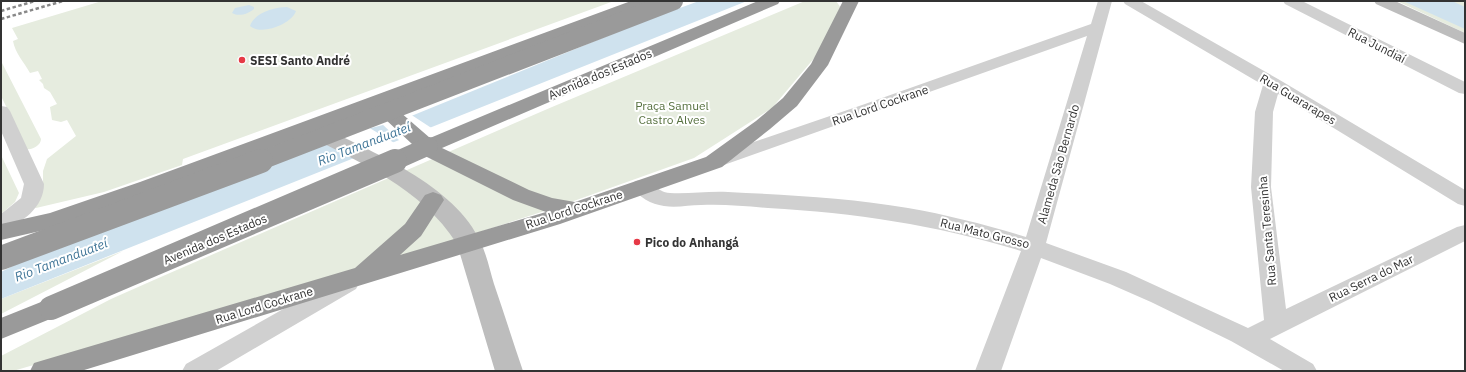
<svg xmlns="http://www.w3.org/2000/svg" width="1466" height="372" viewBox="0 0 1466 372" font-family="'IBM Plex Sans',sans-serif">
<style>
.green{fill:#e6ecdf}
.water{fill:#cfe2ee}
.pier{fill:#fff}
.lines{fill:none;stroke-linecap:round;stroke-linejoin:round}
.street{fill:#d0d0d0;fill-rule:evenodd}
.secondary{fill:#bdbdbd;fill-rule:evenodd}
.highway{fill:#9a9a9a;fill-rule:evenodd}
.rail{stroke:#888;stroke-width:2.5;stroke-dasharray:3.5 2.5;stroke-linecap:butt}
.highway-bridge-far1{stroke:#9a9a9a;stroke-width:18}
.highway-bridge{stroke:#9a9a9a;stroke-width:24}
.poi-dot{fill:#e63946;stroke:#fff;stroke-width:1.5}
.labels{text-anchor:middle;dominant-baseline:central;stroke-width:4;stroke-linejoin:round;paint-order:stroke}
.street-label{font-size:12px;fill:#333;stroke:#fff}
.poi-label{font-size:12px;font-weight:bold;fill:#333;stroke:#fff;text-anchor:start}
.park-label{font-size:12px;fill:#56703f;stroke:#fff}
.water-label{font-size:13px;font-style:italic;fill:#3f7597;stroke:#fff}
</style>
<rect width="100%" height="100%" fill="#fff"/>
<path class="green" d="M102 1H614L183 159 182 165 104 192 36 208 33 207 43 190V171L47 159 76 136 67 120 61 122 52 120 50 107 57 104 50 92 44 88 43 84 39 80 42 79 38 71 30 73C24 62 15 53 13 41L18 39 12 28Z
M805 1H836L841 8 816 56 772 108 694 158 557 207 380 264 13 371H1V356L111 299 163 276 552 107Z
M1397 1H1465V33Z
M1 61 41 139C41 145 33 150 27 149L1 96Z
M1 155 19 193 15 202 1 214Z
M123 251 1 314V299Z"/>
<path class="water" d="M699 1H747L1 299V272L82 231 351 133 399 121 639 23Z
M1403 1H1452L1465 7V29Z
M249 5 254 7V9C248 14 239 17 232 13L235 8Z
M287 7 296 11C292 24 261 36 250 26 254 13 274 7 287 7Z"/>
<path class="pier" d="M410 114 433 129 401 142 381 123Z
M368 127 396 144 361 158 322 142Z"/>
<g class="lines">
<path class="street" d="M1098 1H1112L1046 243 1126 272 1248 328 1264 320 1251 187 1255 112 1263 85 1125 4 1123 1H1141L1278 79 1465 190V206L1458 204 1278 94 1273 112 1271 187 1286 309 1457 227 1465 225V241L1270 339 1313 364 1317 371H1284L1231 341 1151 302 1110 284 1041 258 1001 371H975L1021 251C937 225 856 213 768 208 745 206 723 204 701 205 689 205 677 208 664 206 651 204 639 198 632 186L635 181C652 177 654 192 670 193 689 194 708 191 728 192 788 195 849 198 908 208 948 215 987 225 1026 237L1087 36 721 166 714 168 707 166 704 162 707 158 865 104 1091 24Z
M1283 1H1302L1465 82V94L1459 93 1285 4Z
M1 106 7 107 10 111 44 184C44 207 22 224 1 230V214L21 198 24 184 1 131Z
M348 275 356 277 359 283 356 289 216 371H182L186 364 340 277Z"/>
<path class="secondary" d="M1374 1H1395L1465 33V44L1376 4Z
M309 122 316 124C370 151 456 185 481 243 487 256 490 271 494 284 504 313 513 342 523 371H495L457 244C421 187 359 163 302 132L299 128 302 124Z"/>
<path class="highway" d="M631 1H654L652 4 397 100 400 112 430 138 758 1H780L778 4 442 148 529 190 552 198 575 202 706 157 756 121 783 98 811 64 843 1H859L828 65 797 106 770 129 722 167 560 224 81 371H30L34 363 44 360 355 268 405 224 425 195 433 192 441 195 444 200 421 236 400 255 546 212 513 200 425 156 385 119 378 107 156 192 62 226 1 240V224L50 213 140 182Z
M51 298 60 301 64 308 60 315 1 339V318Z"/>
<path class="rail" d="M1 11 35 1
M1 19 63 1"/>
<path class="highway-bridge-far1" d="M258 162 674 1
M393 162 429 146"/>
<path class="highway-bridge" d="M1 258 261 161
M51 308 395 161"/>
</g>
<g class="poi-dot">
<circle cx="242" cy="60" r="4"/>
<circle cx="637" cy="242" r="4"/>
</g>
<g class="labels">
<g class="street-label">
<text transform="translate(1377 45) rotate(27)">Rua Jundiaí</text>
<text transform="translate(600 74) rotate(-23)">Avenida dos Estados</text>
<text transform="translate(1298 99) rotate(31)">Rua Guararapes</text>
<text transform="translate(880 105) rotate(-19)">Rua Lord Cockrane</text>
<text transform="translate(1058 164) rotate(-74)">Alameda São Bernardo</text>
<text transform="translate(574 209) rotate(-18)">Rua Lord Cockrane</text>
<text transform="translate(1267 231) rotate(-95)">Rua Santa Teresinha</text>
<text transform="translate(985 233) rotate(14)">Rua Mato Grosso</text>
<text transform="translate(215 239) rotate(-23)">Avenida dos Estados</text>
<text transform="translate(1371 278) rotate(-26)">Rua Serra do Mar</text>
<text transform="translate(264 305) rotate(-17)">Rua Lord Cockrane</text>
</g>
<g class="poi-label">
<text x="250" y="60">SESI Santo André</text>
<text x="645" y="242">Pico do Anhangá</text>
</g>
<g class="park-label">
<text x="672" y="105">Praça Samuel<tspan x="672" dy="14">Castro Alves</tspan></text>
</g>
<g class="water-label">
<text transform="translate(364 144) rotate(-21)">Rio Tamanduateí</text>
<text transform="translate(61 260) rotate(-21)">Rio Tamanduateí</text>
</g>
</g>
<rect width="1466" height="372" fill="none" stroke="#333333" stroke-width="4"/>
</svg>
